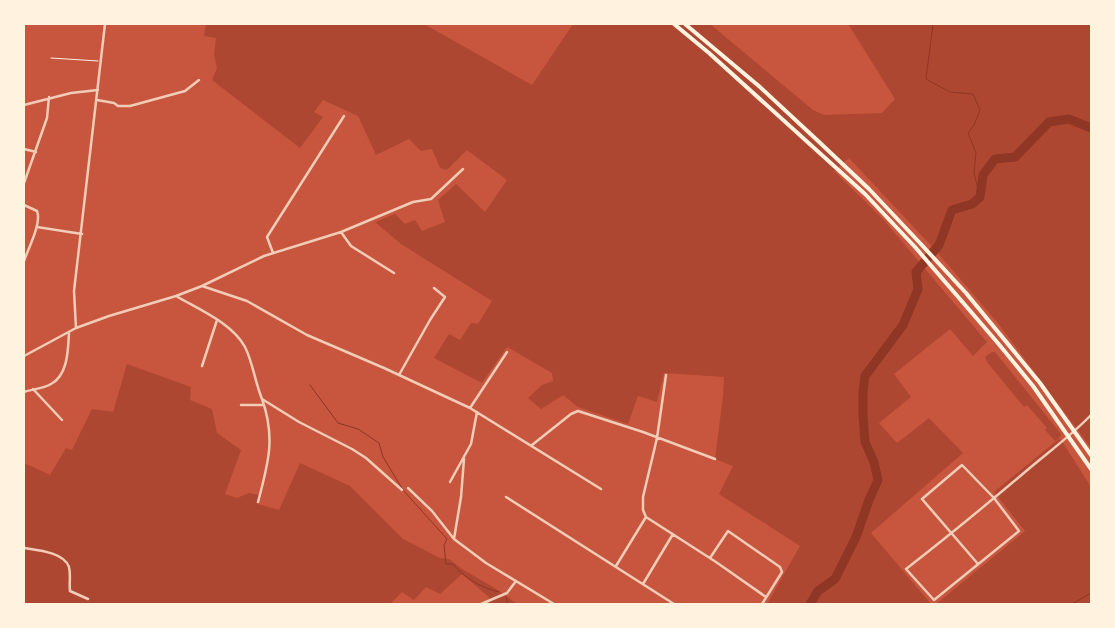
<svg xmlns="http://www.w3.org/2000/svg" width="1115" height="628" viewBox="0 0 1115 628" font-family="'Titillium Web',sans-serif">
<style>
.green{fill:#ae4732}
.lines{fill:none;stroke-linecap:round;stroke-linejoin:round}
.stream{stroke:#8f3625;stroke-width:1}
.river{stroke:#8f3625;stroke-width:9}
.path{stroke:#fff3e0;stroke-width:1}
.minor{stroke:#f1ccb7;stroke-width:2.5}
.trunk{stroke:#fff3e0;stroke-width:4}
</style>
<rect width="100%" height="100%" fill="#c8553d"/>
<path class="green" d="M206 24H424L532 85 573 24H710L813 110 824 115 882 113 895 99 848 24H1091V448L997 322 937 252 849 158 834 171 882 218 987 342 973 356 950 329 894 374 911 397 879 423 897 443 929 418 963 453 871 533 931 604H767L800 546 719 494 733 466 715 459 723 396 724 377 664 373 657 402 638 396 628 424 578 407 563 395 541 409 528 398 542 385 553 381 552 373 507 347 482 383 434 358 449 334 460 340 471 323 478 324 492 301 401 244 375 222 395 214 405 224 415 220 422 231 445 222 438 200 456 184 485 212 507 180 467 150 447 170 440 168 432 149 421 151 409 139 376 155 358 116 323 100 314 112 323 117 300 148 212 80 217 68 214 54 216 38 204 36Z
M992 352H995L1061 434 1060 437 1055 441 1045 430 1047 428 1027 405 1024 407 987 362 985 357Z
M127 364 191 387 190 400 212 409 217 433 241 450 225 494 237 498 249 493 259 495 258 504 279 510 300 463 350 486 403 539 440 558 449 559 462 569 498 590 517 604H482L490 598 462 574 440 594 426 587 414 600 402 592 390 604H24V463L50 475 66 448 72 450 92 409 113 412Z
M1060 438 1091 487V604H936L1025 531 994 492Z"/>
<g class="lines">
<path class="stream" d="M933 24 926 79 950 92 973 94 980 110 974 125 968 133 976 153 974 173 980 197
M310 385 338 423 358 429 379 443 383 457 403 490 447 539 444 545 446 564H453C464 578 482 588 499 592
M506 597 508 604
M1072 604 1091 593"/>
<path class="river" d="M810 604 818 591 835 579 856 537 869 500 878 480 874 462 865 442 863 416V392L865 376 903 325 918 289 916 272 939 245 952 210 972 204 980 197 983 175 995 159 1015 157 1049 122 1069 119 1091 128"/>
<path class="path" d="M51 58 98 61"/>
<path class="minor" d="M97 100 114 103 118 106H130L185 91 199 80
M24 105 71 93 98 90
M24 149 36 152
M24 183 47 118 49 97
M24 205 37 211C42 223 28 249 24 261
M37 227 82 234
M341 232 351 246 394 273
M273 253 267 237 344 116
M202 286 247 301 307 335 384 368 470 408 601 489
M176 296C198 309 232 323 245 347 253 363 255 382 262 399L299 422 352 449 366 458 402 490
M76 328 74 291 105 24
M24 356 76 328 109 316 176 296 202 286 264 256 341 232 413 202 431 199 463 169
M202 366 217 320
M399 375 430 320 445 297 434 288
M666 375 657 438 643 497V510L646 517 716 562 766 597
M33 389 62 420
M24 392C32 389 43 389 51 384 68 375 68 350 69 333
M241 405H264
M470 408 507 352
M532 445 571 414 578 411 643 432 715 459
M450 482 471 444 477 412
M408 488 432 511 454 539 486 563 554 604
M506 497 674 604
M258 502C268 464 276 438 262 399
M454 539 461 497 464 459
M24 548C36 550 64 552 69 567 71 575 69 583 70 591L88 599
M710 558 728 531 780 567 782 572 762 604
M978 564 922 499 962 465 994 498 1019 531 934 600 906 569C946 538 986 505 1025 472 1047 453 1071 436 1091 415
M616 566 646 517
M643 584 673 534
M481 604 507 593 516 581"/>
<path class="trunk" d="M674 24 709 53 865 194 915 247 997 342 1033 386 1091 469
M685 24 760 87 817 140 869 189 919 242 966 293 1040 383 1091 455"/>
</g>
<rect width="1115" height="628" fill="none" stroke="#fff3e0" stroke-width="50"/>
</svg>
